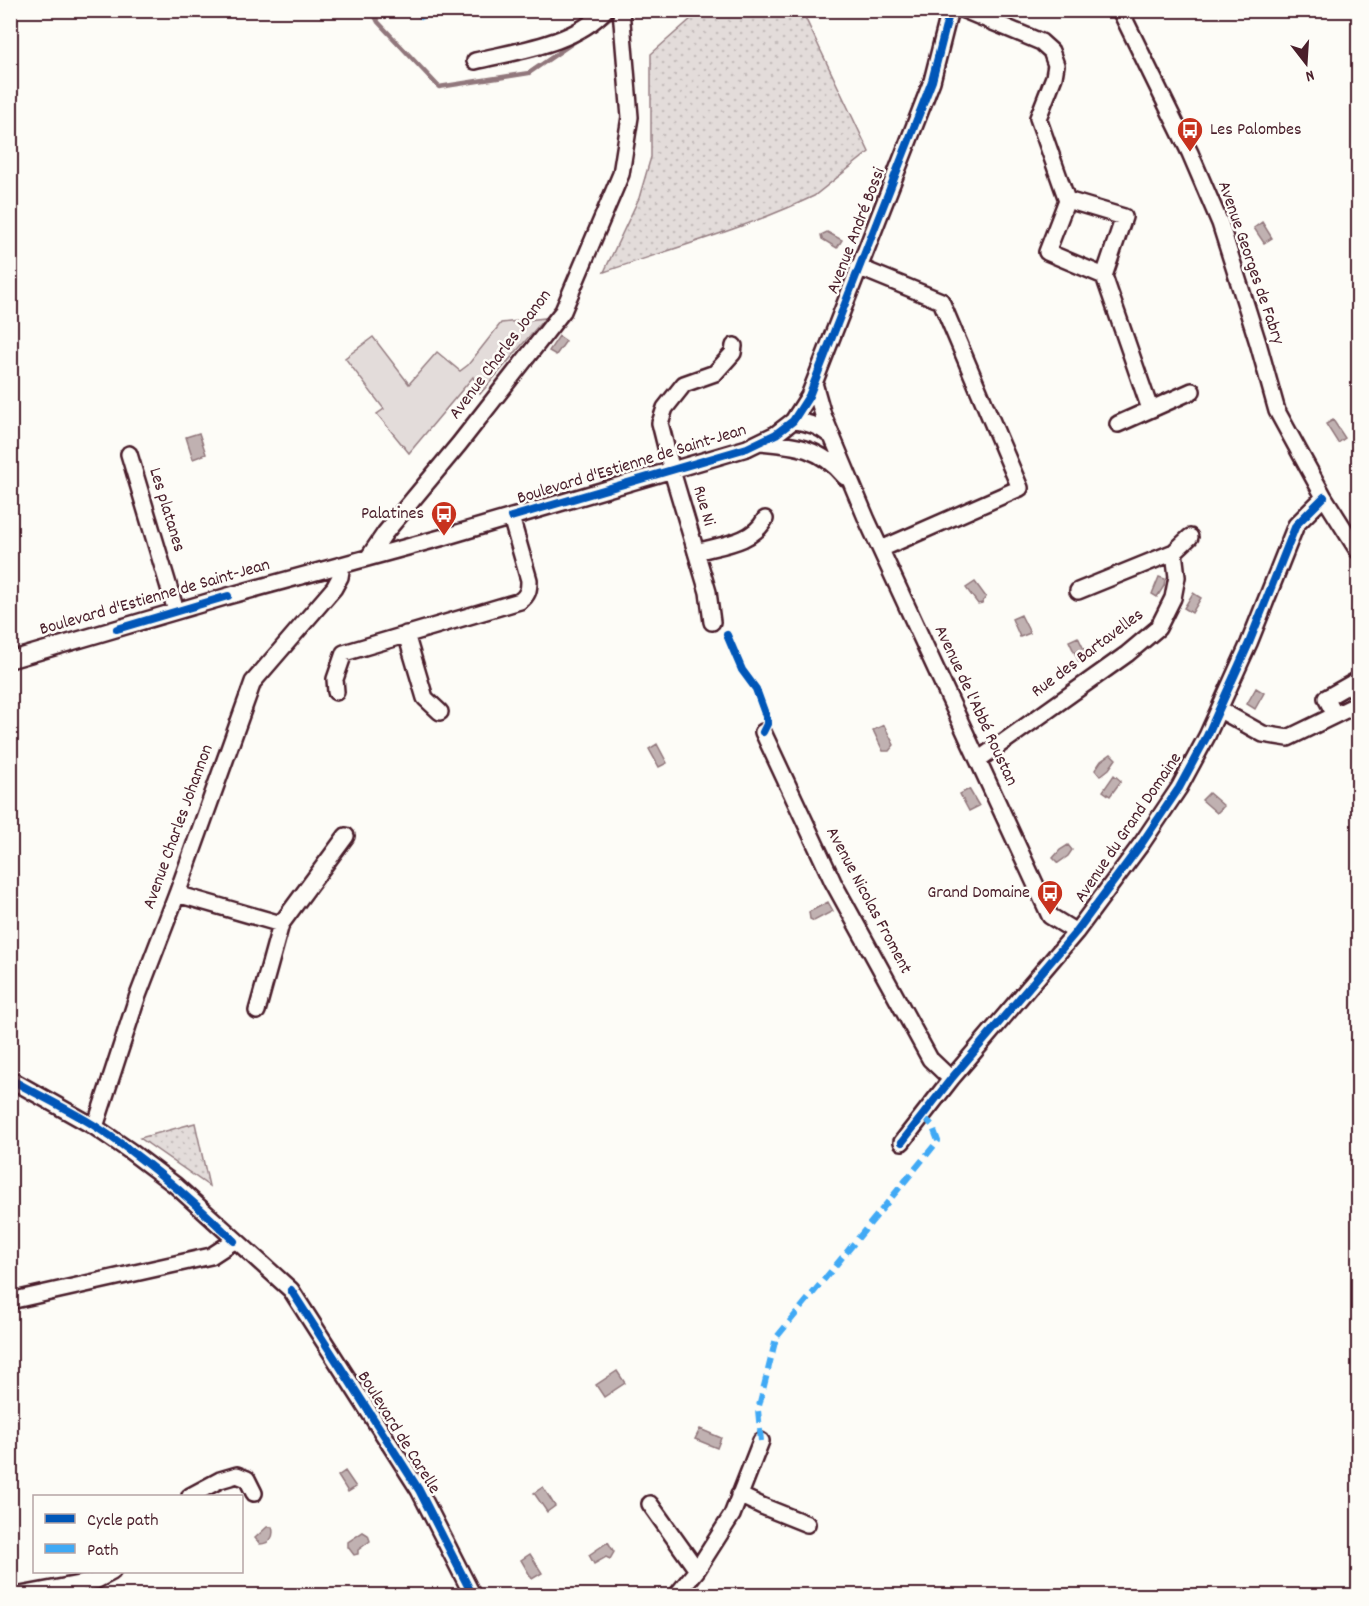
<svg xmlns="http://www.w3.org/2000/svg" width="1369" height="1606" viewBox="0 0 1369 1606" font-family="Dekko,sans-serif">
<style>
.grass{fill:url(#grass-dots);stroke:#967e82;stroke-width:1.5}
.garden{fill:#e3dcda;stroke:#967e82;stroke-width:1.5}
.water{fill:#c0b1b1;stroke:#91777b;stroke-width:1.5}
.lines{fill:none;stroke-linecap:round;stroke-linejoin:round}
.stream{stroke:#91777b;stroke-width:4.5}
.minor-casing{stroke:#4a1f2b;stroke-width:20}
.minor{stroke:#fdfcf7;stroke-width:15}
.quiet{stroke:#3fa9f5;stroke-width:6;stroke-dasharray:12 6;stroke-linecap:butt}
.cycleway-casing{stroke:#fdfcf7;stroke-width:11}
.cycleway{stroke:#0057b8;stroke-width:8}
.labels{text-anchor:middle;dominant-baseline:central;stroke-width:5;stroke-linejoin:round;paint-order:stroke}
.poi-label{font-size:18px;fill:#4a1f2b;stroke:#fdfcf7;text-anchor:end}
.street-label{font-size:18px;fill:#4a1f2b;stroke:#fdfcf7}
</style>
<defs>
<pattern id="grass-dots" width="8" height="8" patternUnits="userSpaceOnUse" patternTransform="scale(1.5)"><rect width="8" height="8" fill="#e3dcda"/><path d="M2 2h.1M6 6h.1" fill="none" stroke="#c4bcbb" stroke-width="1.8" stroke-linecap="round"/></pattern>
</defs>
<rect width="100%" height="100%" fill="#fdfcf7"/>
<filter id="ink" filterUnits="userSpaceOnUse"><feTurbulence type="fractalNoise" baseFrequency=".0167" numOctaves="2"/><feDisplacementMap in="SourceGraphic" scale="12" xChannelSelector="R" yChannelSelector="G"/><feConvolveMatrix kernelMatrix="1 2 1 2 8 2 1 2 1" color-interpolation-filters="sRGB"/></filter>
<g filter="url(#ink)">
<path class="grass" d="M700 11H802L869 152 814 196C747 228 674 248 604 272L639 198 651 157V54Z
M195 1123 209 1186 140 1138Z"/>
<path class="garden" d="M545 318 480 394 473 377 409 453 377 414 384 409 345 358 373 337 409 384 437 352 460 371 468 365 501 323Z"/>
<path class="water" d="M1262 222 1272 238 1264 243 1254 228Z
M827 232 842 240 837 248 822 239 821 235Z
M559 336 566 341 556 355 549 351Z
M1333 420 1345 438 1338 443 1326 424Z
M199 433 206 454 193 459 186 437Z
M1159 577 1165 579 1164 586 1157 597 1152 594Z
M975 582 986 597 982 603 978 604 966 588Z
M1193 593 1201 598 1192 613 1184 608Z
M1021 615 1030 633 1020 637 1012 619Z
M1078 637 1088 658 1079 662 1069 641Z
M1256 688 1264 693 1255 709 1247 704Z
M884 725 894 745 889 751H883L873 730Z
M657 744 667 763 659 767 649 749Z
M1111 754 1116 759 1109 769 1100 776 1095 770 1101 761Z
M1114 775 1121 781 1110 796 1103 791Z
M969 789 979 806 969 811 960 794Z
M1209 793 1224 806 1217 813 1202 800Z
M1068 845 1072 850 1068 856 1058 863 1053 858 1060 850Z
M828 902 833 911 814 921 810 919 809 912Z
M617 1371 625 1383 604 1397 596 1385Z
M700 1429 721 1438 717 1448 695 1439Z
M345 1471 356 1487 348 1492 338 1476Z
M543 1487 555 1506 547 1512 534 1493Z
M267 1527H272C275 1536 270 1544 260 1544L255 1538Z
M363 1532 368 1535 370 1541 358 1550V1554L354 1555 348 1547V1542Z
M608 1542 614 1552 610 1559 606 1557 594 1564 589 1555Z
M530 1554 542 1573 532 1579 521 1560Z"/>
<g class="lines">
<path class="stream" d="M372 10 378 22 439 87 529 73 583 36
M600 25 618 12"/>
<g class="minor-casing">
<path id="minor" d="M964 10 1041 42 1051 51 1056 65 1054 77 1038 118 1067 200 1047 252 1104 276
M1120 10 1190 153 1220 223 1258 343 1277 411 1324 497 1358 551
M475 61C516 51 576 44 605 10
M1067 200 1124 217 1104 276 1150 409
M858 267 941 301 1020 488 881 549
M814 383 823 415 867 520 1050 916 1076 932
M793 421C808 422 820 426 831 436
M1118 424 1192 391
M760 442C796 445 821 448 845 477
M129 454 176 611
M696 552C720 545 753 543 765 519
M368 558 385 533 459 444 563 311 621 174 630 117 621 10
M1078 591 1174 552 1190 537
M712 622 708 592 672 471 660 423 665 408 684 384 715 373 733 353 734 346
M406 634 425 698 440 712
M10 660 228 596 444 537 747 448 776 434 793 421 809 396 932 81 950 10
M336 692 335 679 344 653 520 601C528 595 529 590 529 580L511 517
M1220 710 1263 734 1288 738 1358 704
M1335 715 1326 698 1356 681 1358 687
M763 732 833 882 930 1059 951 1079
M978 760 1127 654 1158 628 1173 598 1177 577 1174 552
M177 894 281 924
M257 1011 281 924 346 836
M10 1079 95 1127 130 1151 175 1185 291 1290 419 1490 473 1596
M95 1127 137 998 177 894 253 682 334 588 340 577 342 565
M902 1142 951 1079 1076 932 1142 843 1179 788 1207 736 1249 643 1296 525 1324 497
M10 1301 211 1256 234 1241
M739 1495 762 1506 807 1524
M190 1496 220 1480 237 1475 247 1479 254 1493
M650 1504 697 1570
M15 1596 95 1581 112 1572
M676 1596 697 1570 732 1515 761 1441"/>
</g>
<use href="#minor" class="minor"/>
<path class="quiet" d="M415 10 425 20
M761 1441 758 1410 776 1338 938 1141 932 1125 923 1116"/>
<g class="cycleway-casing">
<path id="cycleway" d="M511 517 747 448 776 434 793 421 809 396 932 81 950 10
M117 629 228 596
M727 635 742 670 756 689 768 722 763 732
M10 1079C38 1095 68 1109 95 1126 146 1159 191 1199 234 1241
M902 1142 951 1079 1076 932 1142 843 1179 788 1207 736 1249 643 1296 525 1324 497
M291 1290 419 1490 473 1596"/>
</g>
<use href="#cycleway" class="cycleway"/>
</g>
</g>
<defs>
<g id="bus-pin" transform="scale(1.35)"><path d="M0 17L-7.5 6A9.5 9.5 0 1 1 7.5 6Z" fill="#c8321e" stroke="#fdfcf7"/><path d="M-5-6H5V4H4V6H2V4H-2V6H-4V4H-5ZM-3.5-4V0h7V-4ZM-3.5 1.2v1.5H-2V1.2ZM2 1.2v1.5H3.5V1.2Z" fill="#fff"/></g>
</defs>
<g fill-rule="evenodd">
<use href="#bus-pin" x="1190" y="130"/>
<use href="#bus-pin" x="444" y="514"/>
<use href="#bus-pin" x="1050" y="893"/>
</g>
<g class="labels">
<g class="poi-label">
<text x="1210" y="130" text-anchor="start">Les Palombes</text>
<text x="424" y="514">Palatines</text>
<text x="1030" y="893">Grand Domaine</text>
</g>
<g class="street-label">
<text transform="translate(857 231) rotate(-69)">Avenue André Bossi</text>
<text transform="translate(1250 263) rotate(71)">Avenue Georges de Fabry</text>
<text transform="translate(501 355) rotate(-53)">Avenue Charles Joanon</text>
<text transform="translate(632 465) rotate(-17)">Boulevard d'Estienne de Saint-Jean</text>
<text transform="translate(703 506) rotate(74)">Rue Ni</text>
<text transform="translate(166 510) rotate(73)">Les platanes</text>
<text transform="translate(155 598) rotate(-16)">Boulevard d'Estienne de Saint-Jean</text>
<text transform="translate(1088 654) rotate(-37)">Rue des Bartavelles</text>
<text transform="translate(975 706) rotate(65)">Avenue de l'Abbé Roustan</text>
<text transform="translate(179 827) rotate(-70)">Avenue Charles Johannon</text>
<text transform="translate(1129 828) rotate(-56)">Avenue du Grand Domaine</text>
<text transform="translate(868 901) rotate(62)">Avenue Nicolas Froment</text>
<text transform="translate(398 1433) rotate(58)">Boulevard de Carelle</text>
</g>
</g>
<rect width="1369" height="1606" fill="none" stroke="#fdfcf7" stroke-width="36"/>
<rect x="18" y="18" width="1333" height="1570" fill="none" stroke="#4a1f2b" stroke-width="2" filter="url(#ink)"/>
<rect x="33" y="1495" width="210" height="78" fill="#fdfcf7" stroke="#b5a4a5" stroke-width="1.5"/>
<rect x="45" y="1514" width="30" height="9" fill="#0057b8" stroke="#b5a4a5" stroke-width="1.5"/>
<text x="87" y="1525" font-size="18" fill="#4a1f2b">Cycle path</text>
<rect x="45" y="1544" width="30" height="9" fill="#3fa9f5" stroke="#b5a4a5" stroke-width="1.5"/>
<text x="87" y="1555" font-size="18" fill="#4a1f2b">Path</text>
<g transform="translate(1306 63) rotate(163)" stroke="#fdfcf7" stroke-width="4.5" paint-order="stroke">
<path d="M0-4.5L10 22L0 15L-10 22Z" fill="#4a1f2b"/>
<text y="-9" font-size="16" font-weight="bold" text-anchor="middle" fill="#4a1f2b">N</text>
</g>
</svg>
